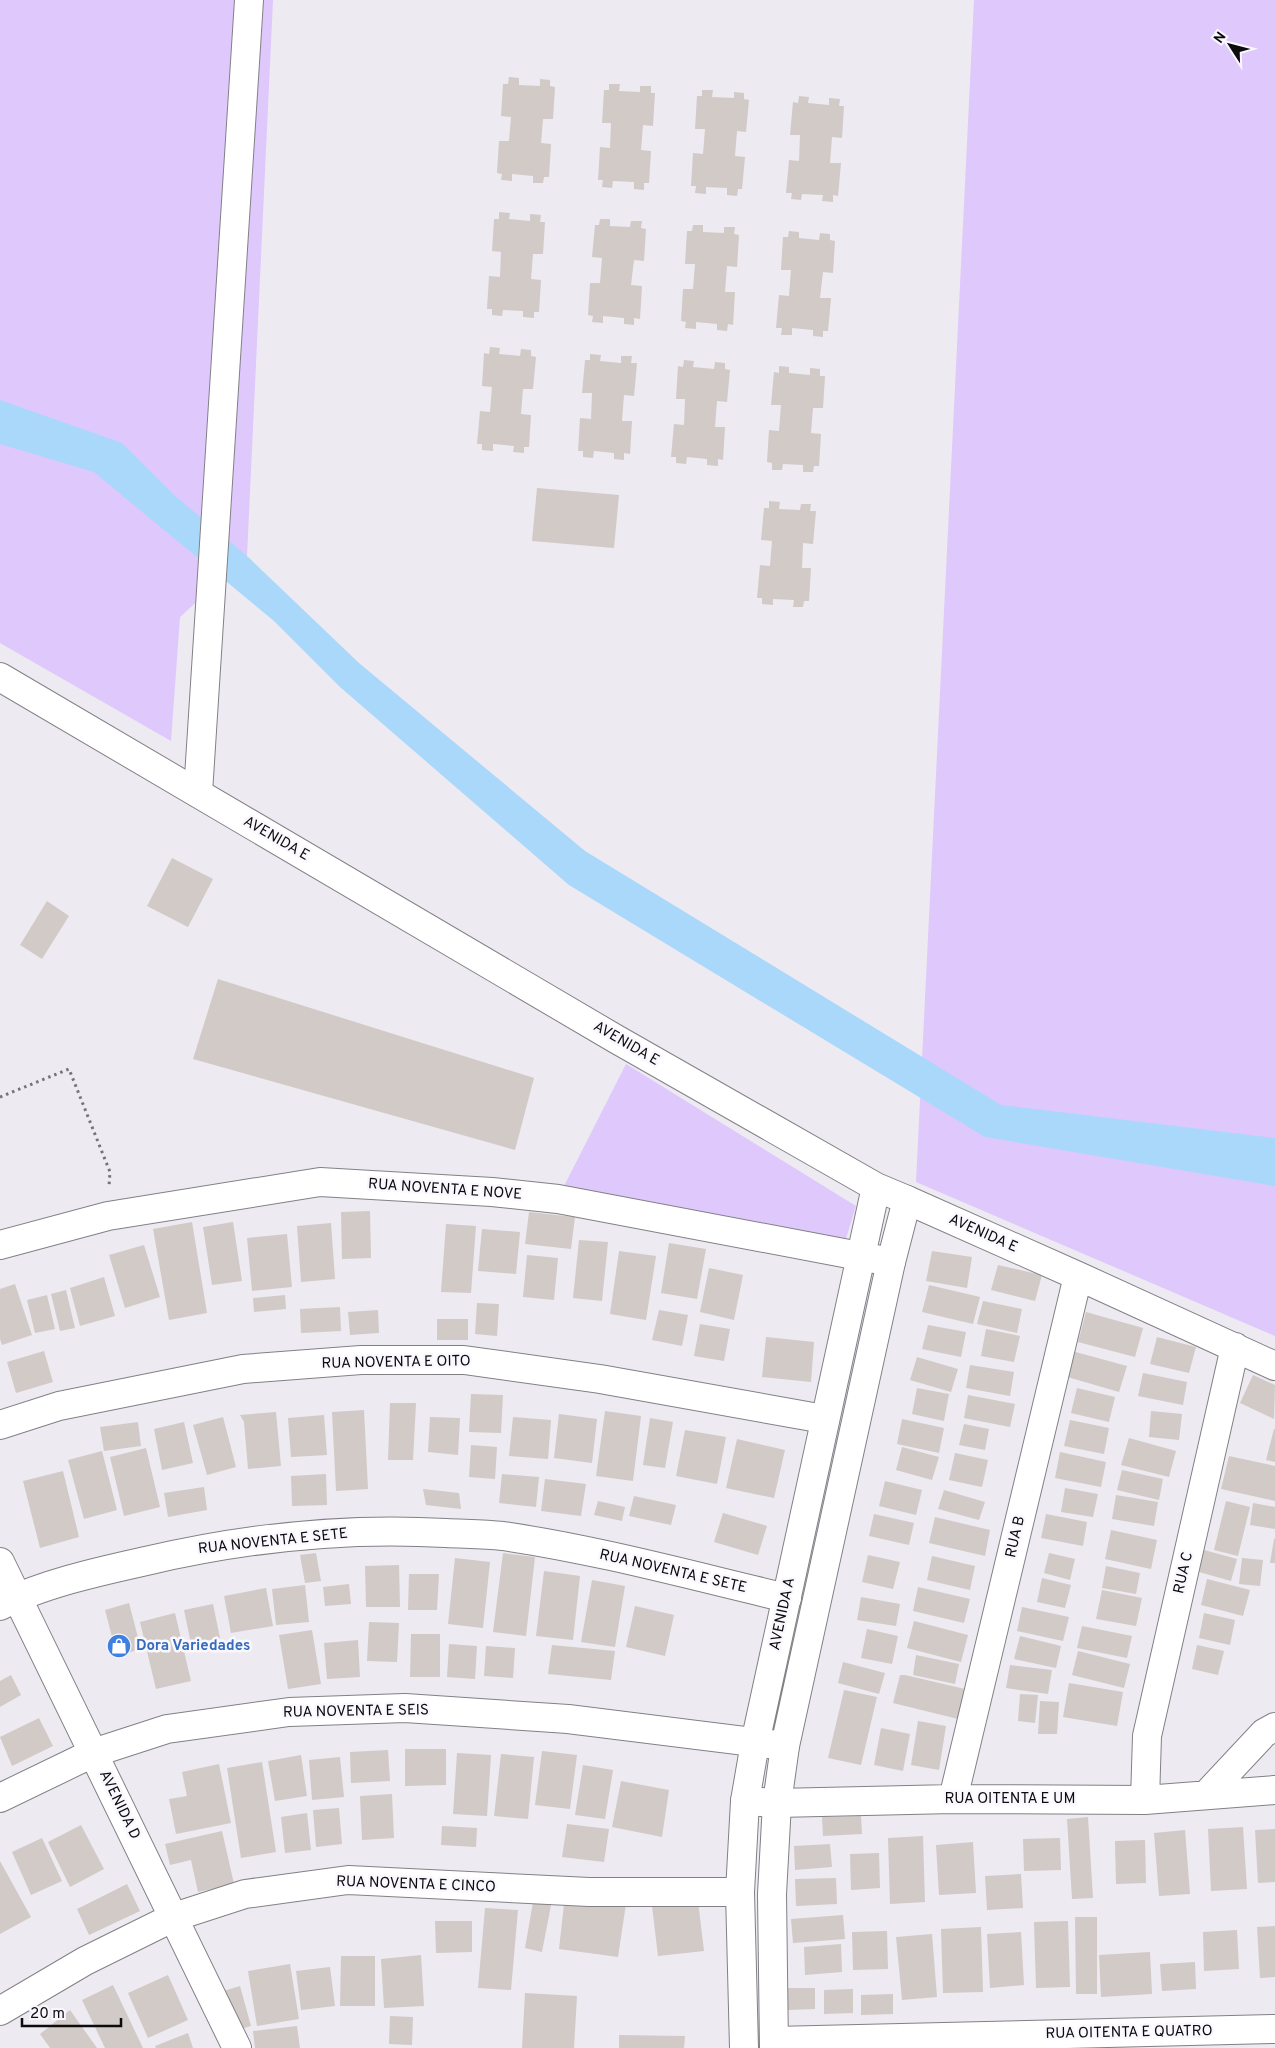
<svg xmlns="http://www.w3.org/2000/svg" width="1275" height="2048" viewBox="0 0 1275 2048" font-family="Overpass,sans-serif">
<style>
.green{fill:#dec8fc}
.water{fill:#a9d8fb}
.building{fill:#d1cac6}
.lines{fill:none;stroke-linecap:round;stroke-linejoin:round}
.minor-casing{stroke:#828086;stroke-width:30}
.major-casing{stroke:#828086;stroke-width:30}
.path{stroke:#757377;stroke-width:3;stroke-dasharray:2.5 4;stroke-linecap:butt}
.minor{stroke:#fff;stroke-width:28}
.major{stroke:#fff;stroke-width:28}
.labels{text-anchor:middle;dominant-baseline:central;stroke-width:5;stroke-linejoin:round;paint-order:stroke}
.street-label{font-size:15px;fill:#0c0c0e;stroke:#faf8fe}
.shop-label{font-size:15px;font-weight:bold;fill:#366cbe;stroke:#faf8fe;text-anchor:start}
</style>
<rect width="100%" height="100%" fill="#edeaf1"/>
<path class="green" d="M0 0H273L247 556 180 617 171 741 0 643Z
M974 0H1275V1336L916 1182Z
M626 1064 856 1206 844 1245 559 1196Z"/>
<path class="water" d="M0 400 122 443 174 495 247 556 359 663 585 851 1001 1105 1275 1138V1186L985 1137 569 885 340 687 274 621 94 472 0 444Z"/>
<path class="building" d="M509 77 519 78V85L540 86V79L550 80V86L555 87 553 119H543L541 143 551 144 549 177H544L543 183H533V176L512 174V181L501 180 502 174 497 173 499 141H509L511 117 501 116 503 84H508Z
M609 84H620L619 91 640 92V86H651V93H655L653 126 643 125 641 150 651 151 649 183H644V190L634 189V182L613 181 612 188 602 187 603 180H598L600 147 610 148 611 123H602L604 90H609Z
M702 90H713L712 97 734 98V92L744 93V99L749 100 746 132 737 131 735 156 745 157 742 189H738L737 196 727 195V188L706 187V194L695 193 696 186H691L693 153 703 154 705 129H695L697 96H702Z
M799 96 809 97 808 103 829 105V98L840 99 839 106H844L842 138 832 137 830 163H841L838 196 833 195V202L822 201 823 195 802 194 801 200 791 199 792 193H786L789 160 799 161 800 135H790L793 102 798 103Z
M499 212 510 213 509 219 530 221V214L541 215 540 222H545L543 254H533L531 279 541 280 539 312H534V318L523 317V311L503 310 502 316 492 315V309H487L489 276 500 277 501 252 492 251 494 219H499Z
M600 219H610V226L630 227 631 221H642L641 228 646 229 644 261 634 260 631 285 642 286 640 319 634 318V325L624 324V318L603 316V323L592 322 593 316 588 315 590 283H600L602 258 592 257 595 225H599Z
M693 225H703V232L724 233V227H735L734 234 739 235 737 267 727 266 725 292H735L733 325 728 324 727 331 717 330V324L696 322V329L685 328 686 322 681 321 683 289H693L695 264H685L687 231H692Z
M789 231 799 232V238L819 240 820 233 830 234V240L835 241 833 273 823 272 820 298H831L828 331H823V337L813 336V330L792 328V335H781L782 328H776L779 295 789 296 791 270H781L783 237H788Z
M490 347 500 348 499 354 520 356 521 349 531 350V356L536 357 533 389H523L521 414 531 415 529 447H524V453L513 452 514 446 493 444V451L482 450V444H477L480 411 490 412 492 387 482 386 484 353 489 354Z
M590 354 601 355 600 361 621 363V356H632L631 363H637L634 396 624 395 622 421H632L630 454 624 453V460L614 459V453L594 451 593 458 583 457V451H578L580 418 591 419 592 393H582L585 360H590Z
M684 360 694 361 693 367 714 369 715 362 725 363V369L730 370 727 402 717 401 715 427H725L723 460 718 459V466L707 465V459L687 457 686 464 676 463V457H671L674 424 684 425 685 399H676L678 366 683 367Z
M779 366 789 367V373L810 375V368L820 369V376H825L823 408H813L811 433 821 434 819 466H814L813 472H803V465L783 464 782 470H772V463L767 462 769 430 779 431 781 405H771L774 372 779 373Z
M537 488 619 495 614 548 532 541Z
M769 501 780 502 779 509 800 510 801 504H811L810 511H816L813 544 803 543 802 568H811L809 601H804L803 607H793L794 600 773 599V605L762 604V598H757L760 565 770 566 772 541 761 540 764 508H769Z
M172 858 213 879 188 927 147 906Z
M47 901 69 916 42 959 20 945Z
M218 979 534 1078 515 1150 193 1059Z
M370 1211 371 1258 342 1259 341 1212Z
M529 1212 575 1217 571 1249 525 1244Z
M192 1222 207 1313 169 1320 153 1229Z
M233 1222 242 1281 212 1285 203 1227Z
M331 1223 335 1279 301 1282 297 1226Z
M446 1224 476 1226 471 1293 441 1292Z
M482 1229 520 1232 516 1274 478 1271Z
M287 1234 292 1287 252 1291 247 1238Z
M579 1240 608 1242 602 1301 573 1298Z
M669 1243 706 1249 697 1299 661 1293Z
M144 1245 160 1297 125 1308 109 1255Z
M619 1251 656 1256 646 1320 610 1314Z
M932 1251 972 1257 967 1288 926 1281Z
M527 1255 558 1258 554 1300 523 1297Z
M998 1265 1042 1275 1035 1301 991 1290Z
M709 1268 743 1275 734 1320 700 1312Z
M104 1277 115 1316 80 1326 70 1288Z
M15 1284 32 1335 2 1345 0 1339V1289Z
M929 1285 980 1297 973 1324 922 1312Z
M66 1290 75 1328 60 1331 51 1294Z
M47 1295 55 1329 35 1333 27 1300Z
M285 1295 286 1309 254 1312 253 1298Z
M983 1301 1022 1309 1017 1333 977 1324Z
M477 1303 499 1304 497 1336 475 1334Z
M340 1307 341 1331 301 1333 300 1309Z
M378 1310 379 1333 350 1335 348 1312Z
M659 1310 688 1315 682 1346 652 1340Z
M1086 1312 1143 1328 1135 1357 1078 1342Z
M437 1319H468V1340H437Z
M700 1324 730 1329 724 1361 694 1356Z
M928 1325 966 1332 961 1357 922 1349Z
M986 1329 1020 1336 1014 1362 981 1356Z
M766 1337 814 1342 811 1382 762 1377Z
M1157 1337 1196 1347 1189 1373 1150 1364Z
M44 1351 53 1382 16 1393 7 1362Z
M1072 1351 1127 1366 1119 1392 1064 1376Z
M917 1357 958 1369 951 1392 910 1380Z
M970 1365 1014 1372 1010 1396 966 1388Z
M1143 1373 1187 1382 1183 1405 1138 1396Z
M1253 1375 1275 1385 1274 1419 1240 1403Z
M917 1388 949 1394 944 1421 912 1414Z
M1077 1388 1115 1397 1109 1422 1071 1413Z
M471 1394 503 1395 501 1433 469 1432Z
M968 1395 1015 1404 1010 1427 964 1418Z
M390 1403H416L413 1460H388Z
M364 1410 368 1489 336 1491 332 1412Z
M605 1411 641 1416 633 1481 596 1476Z
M1151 1411 1182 1414 1179 1440 1149 1437Z
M276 1412 281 1466 248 1469 244 1422 240 1415Z
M559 1414 597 1419 592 1463 554 1458Z
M324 1415 327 1455 291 1457 288 1418Z
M223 1417 236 1467 207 1475 193 1425Z
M430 1417 460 1418 458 1455 428 1452Z
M513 1417 551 1420 548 1459 509 1456Z
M650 1418 673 1422 665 1468 643 1465Z
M902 1419 944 1428 939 1453 897 1444Z
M1070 1420 1109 1428 1104 1454 1064 1446Z
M138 1422 141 1446 104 1451 100 1427Z
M184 1422 193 1463 162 1470 154 1429Z
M964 1424 989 1429 985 1450 959 1445Z
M1274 1429H1275V1462L1266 1460Z
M685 1430 726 1437 717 1484 676 1476Z
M1129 1438 1176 1451 1169 1477 1121 1465Z
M737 1439 785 1450 774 1498 726 1488Z
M471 1445 497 1447 495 1479 469 1477Z
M902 1447 939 1457 932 1480 896 1470Z
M146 1448 160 1507 124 1516 110 1457Z
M102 1451 117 1510 84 1519 68 1460Z
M1060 1452 1106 1462 1101 1487 1055 1478Z
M955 1453 988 1460 982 1487 949 1480Z
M1229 1456 1275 1466V1501L1221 1489Z
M1122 1470 1163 1479 1159 1500 1117 1490Z
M63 1471 79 1537 40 1548 23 1481Z
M326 1474 327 1505 292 1506 291 1476Z
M502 1474 539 1477 536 1507 499 1503Z
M545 1479 586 1484 581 1516 541 1511Z
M885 1481 922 1490 916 1515 879 1506Z
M204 1487 207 1510 168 1517 164 1493Z
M1065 1488 1098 1494 1093 1517 1061 1512Z
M423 1489 459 1493 461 1509 426 1505Z
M944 1490 985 1502 979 1520 938 1509Z
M1116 1495 1158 1502 1154 1526 1112 1519Z
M634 1496 676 1505 671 1525 629 1516Z
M598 1501 625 1507 622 1521 594 1515Z
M1226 1501 1250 1507 1238 1556 1214 1550Z
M1253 1503 1275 1507V1529L1250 1525Z
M723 1513 767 1526 758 1555 714 1542Z
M874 1514 914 1523 909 1545 869 1536Z
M1046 1514 1087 1522 1083 1546 1041 1538Z
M935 1517 990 1530 985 1556 929 1543Z
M1111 1530 1157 1540 1151 1569 1105 1559Z
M1274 1539H1275V1563H1270Z
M1204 1550 1237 1559 1231 1581 1199 1572Z
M316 1553 321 1581 305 1583 300 1555Z
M503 1553 535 1557 526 1636 493 1632Z
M1049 1553 1075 1559 1070 1580 1044 1573Z
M868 1555 900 1562 893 1589 862 1582Z
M932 1556 975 1566 970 1590 927 1580Z
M455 1558 490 1562 483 1628 448 1624Z
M1242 1558 1263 1560 1260 1586 1239 1584Z
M399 1565 400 1607H366L365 1566Z
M1106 1566 1140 1573 1136 1594 1102 1588Z
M544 1571 580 1576 573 1640 536 1636Z
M409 1574H439L437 1610H408Z
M1042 1578 1071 1585 1065 1608 1037 1602Z
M1207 1579 1250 1590 1243 1616 1201 1605Z
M592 1580 625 1586 615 1647 581 1642Z
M349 1584 351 1604 325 1606 323 1587Z
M305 1585 309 1622 276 1625 272 1589Z
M918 1587 970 1599 964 1623 913 1611Z
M266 1588 273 1626 231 1633 224 1596Z
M1102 1590 1142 1598 1136 1626 1096 1619Z
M861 1597 900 1604 896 1626 857 1620Z
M129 1603 141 1649 117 1656 105 1610Z
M213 1604 220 1638 191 1644 184 1610Z
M635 1606 674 1615 665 1656 626 1647Z
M1022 1607 1069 1617 1063 1641 1017 1631Z
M175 1613 191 1681 156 1689 140 1622Z
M1204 1613 1235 1620 1230 1645 1199 1638Z
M914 1621 968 1635 961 1662 907 1648Z
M369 1622 399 1623 397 1662 367 1661Z
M1082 1626 1132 1636 1127 1658 1077 1648Z
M867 1629 898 1636 892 1664 861 1658Z
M312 1630 321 1684 288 1689 279 1635Z
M411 1634H440V1677H410Z
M1020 1636 1061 1646 1056 1668 1014 1659Z
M358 1640 360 1677 327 1679 324 1643Z
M449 1644 477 1646 475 1679 447 1677Z
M552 1645 615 1651 611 1680 548 1674Z
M1197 1645 1224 1651 1218 1675 1192 1669Z
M486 1646 515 1648 513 1678 484 1676Z
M1078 1651 1130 1664 1124 1688 1072 1675Z
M916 1655 959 1664 955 1684 913 1675Z
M843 1662 885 1673 879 1694 838 1683Z
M1010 1665 1052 1670 1048 1694 1006 1688Z
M11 1675 21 1695 0 1707V1681Z
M900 1675H905L965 1689 958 1719 893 1703Z
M1069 1683 1123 1692 1117 1726 1063 1717Z
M844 1690 877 1697 861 1765 828 1758Z
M1020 1694 1038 1695 1035 1723 1018 1721Z
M1040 1701 1059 1702 1057 1734H1038Z
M39 1718 53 1746 12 1766 0 1737Z
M918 1721 946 1726 939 1770 911 1765Z
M881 1728 910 1734 903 1771 874 1765Z
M405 1749H446V1785L405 1786Z
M388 1750 390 1781 351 1783 350 1752Z
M542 1751 577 1755 570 1809 535 1805Z
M457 1753 491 1755 487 1816 453 1814Z
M501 1754 534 1757 528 1819 494 1816Z
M301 1755 307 1796 275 1801 268 1761Z
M340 1757 344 1797 312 1800 309 1760Z
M262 1762 276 1852 241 1858 227 1768Z
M219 1764 231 1823 176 1834 169 1799 187 1796 182 1772Z
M583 1765 613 1770 605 1819 575 1815Z
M621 1781 669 1790 662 1837 612 1827Z
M392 1794 394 1838 362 1840 360 1796Z
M339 1808 342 1844 316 1847 313 1810Z
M307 1813 311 1850 285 1853 281 1817Z
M861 1816 862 1834 823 1836 822 1817Z
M1088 1817 1093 1898 1072 1899 1067 1819Z
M567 1824 609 1829 604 1862 562 1857Z
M81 1825 104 1869 70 1887 48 1842Z
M442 1826 477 1828 476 1847 441 1845Z
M1243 1827 1247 1889 1211 1891 1208 1829Z
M1275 1829V1882L1258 1883 1255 1830Z
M1185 1830 1190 1894 1159 1896 1154 1833Z
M222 1831 234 1884 198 1892 191 1860 170 1865 165 1844Z
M923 1836 925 1902 890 1904 888 1838Z
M42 1838 62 1881 31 1895 12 1852Z
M1060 1838 1061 1870 1024 1871 1023 1839Z
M1145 1840 1146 1883 1116 1884 1115 1841Z
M973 1842 976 1893 939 1895 936 1845Z
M830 1844 832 1867 795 1870 794 1846Z
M879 1853 880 1888 851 1890 850 1854Z
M0 1861 31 1917 0 1934Z
M1021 1874 1023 1908 987 1910 985 1876Z
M836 1878 837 1904 796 1906 795 1879Z
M127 1884 140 1911 89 1935 77 1909Z
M565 1895 626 1904 618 1957 559 1949Z
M698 1901 704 1951 658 1956 652 1906Z
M533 1902 551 1905 542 1952 525 1948Z
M485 1908 518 1910 511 1990 478 1988Z
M843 1915 845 1939 793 1943 791 1919Z
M1075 1917H1097V1994H1076Z
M435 1921H472V1952L436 1953Z
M1068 1921 1070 1987 1036 1988 1034 1922Z
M1275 1926V1977L1260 1978 1257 1927Z
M981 1927 983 1992 943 1993 941 1929Z
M1237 1930 1239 1969 1204 1971 1203 1932Z
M887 1931 888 1969 853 1970 852 1932Z
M1021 1932 1024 1985 990 1988 987 1934Z
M932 1934 937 1997 902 2000 896 1937Z
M841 1944 842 1972 805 1975 804 1947Z
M1150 1952 1152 1994 1101 1997 1099 1955Z
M421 1955 424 2006 384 2008 381 1959Z
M341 1956H375V2006H340Z
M1195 1962 1196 1989 1162 1991 1160 1964Z
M290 1964 299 2019 257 2026 248 1971Z
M330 1967 335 2006 301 2010 296 1971Z
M168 1975 188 2020 148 2038 128 1993Z
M113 1985 143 2048H105L82 2000Z
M240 1986 251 2026 231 2032 220 1992Z
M787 1988H815V2009L787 2010Z
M853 1989V2013L824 2014V1990Z
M525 1993 577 1996 574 2048H522Z
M893 1994V2014L861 2015V1995Z
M70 2010 97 2048H50L40 2034Z
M390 2016 413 2017 412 2045 389 2044Z
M297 2026 300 2048H255L253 2031Z
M188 2033 193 2048H156L155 2046Z
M619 2035 685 2036 684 2048H619Z"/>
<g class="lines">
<g class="minor-casing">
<path id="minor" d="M198 793 249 0
M907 1200 1078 1276 1275 1366
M0 1245 108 1216 320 1182 492 1192 558 1199 891 1262
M0 1425 59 1406 243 1369 361 1360H464L600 1379 824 1419
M0 1562 237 2048
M0 1606C41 1584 101 1571 146 1561 245 1538 346 1527 446 1533 465 1534 484 1534 503 1536 599 1550 693 1576 787 1598
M1207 1794 1264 1733 1275 1727
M0 1798 93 1753 167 1729 289 1712 405 1708 568 1719 785 1746
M953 1799 1078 1276
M1145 1800 1147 1736 1235 1347
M745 1801 777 1803 953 1799 1145 1800 1275 1790
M0 2011 85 1961 174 1917 245 1894 348 1880 589 1892H740
M774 2041 1275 2029"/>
</g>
<g class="major-casing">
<path id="major" d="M0 677 616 1039 876 1187 907 1200 891 1262 785 1746 777 1803 772 1894 774 2048
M744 2048 740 1892 745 1801 755 1743 876 1187"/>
</g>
<path class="path" d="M0 1097 69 1069 110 1172 109 1186"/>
<use href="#minor" class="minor"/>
<use href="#major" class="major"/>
</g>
<defs>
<g id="shop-disc" transform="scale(1.25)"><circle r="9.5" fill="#3f7fe0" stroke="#faf8fe"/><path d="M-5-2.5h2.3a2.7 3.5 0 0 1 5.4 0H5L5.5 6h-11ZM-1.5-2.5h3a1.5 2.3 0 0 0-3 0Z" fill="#fff"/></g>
</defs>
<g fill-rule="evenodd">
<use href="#shop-disc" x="119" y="1646"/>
</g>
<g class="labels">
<g class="street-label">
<text transform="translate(276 839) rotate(30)">AVENIDA E</text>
<text transform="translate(626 1044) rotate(30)">AVENIDA E</text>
<text transform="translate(445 1190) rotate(4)">RUA NOVENTA E NOVE</text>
<text transform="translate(983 1234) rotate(24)">AVENIDA E</text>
<text transform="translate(396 1363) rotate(-1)">RUA NOVENTA E OITO</text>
<text transform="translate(1016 1537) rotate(-77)">RUA B</text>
<text transform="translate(273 1542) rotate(-6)">RUA NOVENTA E SETE</text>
<text transform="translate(673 1572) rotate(13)">RUA NOVENTA E SETE</text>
<text transform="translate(1184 1573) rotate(-77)">RUA C</text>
<text transform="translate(783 1614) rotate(-78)">AVENIDA A</text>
<text transform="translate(356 1712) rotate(-1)">RUA NOVENTA E SEIS</text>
<text x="1010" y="1799">RUA OITENTA E UM</text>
<text transform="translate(119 1805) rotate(64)">AVENIDA D</text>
<text transform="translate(416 1885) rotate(2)">RUA NOVENTA E CINCO</text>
<text transform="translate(1129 2033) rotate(-1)">RUA OITENTA E QUATRO</text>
</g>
<g class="shop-label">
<text x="136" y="1646">Dora Variedades</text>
</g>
</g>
<g transform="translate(1230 45) rotate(306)" stroke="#faf8fe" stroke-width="4" paint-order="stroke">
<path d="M0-4L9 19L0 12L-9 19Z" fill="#0c0c0e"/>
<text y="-8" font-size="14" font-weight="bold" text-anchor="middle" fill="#0c0c0e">N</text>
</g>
<path d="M22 2018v8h99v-8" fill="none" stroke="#0c0c0e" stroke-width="2.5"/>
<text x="30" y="2018" font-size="15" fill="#0c0c0e" stroke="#faf8fe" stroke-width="4" paint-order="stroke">20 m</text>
</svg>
